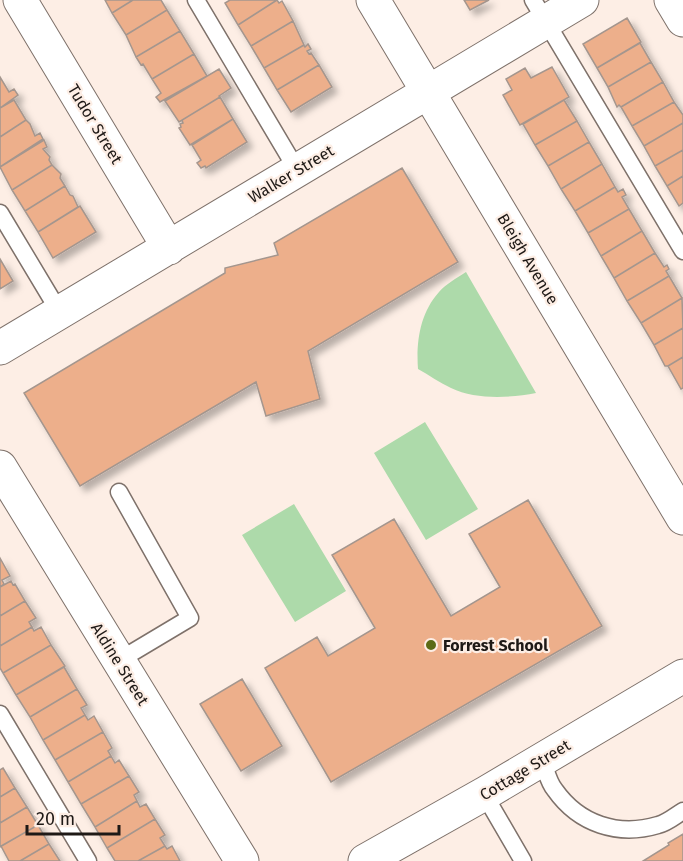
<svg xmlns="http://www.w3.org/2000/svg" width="683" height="861" viewBox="0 0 683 861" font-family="'Fira Sans',sans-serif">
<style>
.green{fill:#addaaa}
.building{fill:#edaf8b;stroke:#a4968e;stroke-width:1.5;filter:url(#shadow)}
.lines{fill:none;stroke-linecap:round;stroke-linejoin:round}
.lane-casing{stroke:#7e716a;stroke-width:19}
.street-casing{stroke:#7e716a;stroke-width:35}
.lane{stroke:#fff;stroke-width:16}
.street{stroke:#fff;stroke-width:33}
.poi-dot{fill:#5c6b16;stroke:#fdeee5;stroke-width:2}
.labels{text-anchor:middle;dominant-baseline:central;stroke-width:4.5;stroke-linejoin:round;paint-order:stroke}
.street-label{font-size:16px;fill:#1e1916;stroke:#fdeee5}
.poi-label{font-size:16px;font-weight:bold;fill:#1e1916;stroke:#fdeee5;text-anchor:start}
</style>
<defs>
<filter id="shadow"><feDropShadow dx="5.5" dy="5.5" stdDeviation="3" flood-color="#0004"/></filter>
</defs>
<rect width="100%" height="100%" fill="#fdeee5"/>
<path class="green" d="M466 272 536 393C510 398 476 400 451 388 440 383 429 375 418 369 416 342 420 313 439 292 446 284 457 278 466 272Z
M425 422 478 509 426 540 374 453Z
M294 504 346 591 295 622 242 535Z"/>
<path class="building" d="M105 0H133L112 13Z
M133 0H161L167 10 126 35 112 13Z
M230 0H277L238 25 225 3Z
M277 0 279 3 282 1 293 21 251 46 238 25Z
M464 0H489L470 10Z
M167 10 180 31 136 57 126 35Z
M627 18 641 42 597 68 583 44Z
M293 21 304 45 264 68 251 46Z
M180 31 194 54 152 79 143 64 141 65 136 57Z
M640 43 651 62 608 87 597 68Z
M308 44 311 49 307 51 309 54 311 53 319 65 277 90 264 68 304 45 305 47Z
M194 54 207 76 160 102 156 97 161 93 152 79Z
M651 62 663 82 621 107 619 105 617 107 608 87Z
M319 65 332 87 291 112 277 90Z
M552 67 569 97 520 125 503 95 512 90 506 79 525 68 531 78Z
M219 69 231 88 219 96 220 97 179 122 165 101Z
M0 77 9 92 14 89 18 95 0 108Z
M663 82 674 102 632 126 621 107Z
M220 97 233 119 190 145 179 128 181 127 180 124 183 123 182 120Z
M14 100 26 120 0 137V108Z
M564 100 577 121 535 145 523 124Z
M674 102 683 115V123L644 146 632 126Z
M233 119 247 142 206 168 205 166 201 168 197 163 201 160 192 145Z
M26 120 30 124 35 136 40 133 43 139 0 167V137Z
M577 121 589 142 548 166 535 145Z
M683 123V150L655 166 644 146Z
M44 140 47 147 43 149 50 157 49 160 52 165 12 190 0 167Z
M589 142 602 164 561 189 548 166Z
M683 150V176L667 186 655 166Z
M602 164 615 187 575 211 561 189Z
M52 165 61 174 60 178 65 186 25 211 12 190Z
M402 168 458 262 308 351 320 399 266 416 256 382 80 486 24 393 225 273V268L278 255 274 243Z
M683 176V203L679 206 667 186Z
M65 186 70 195 73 196 78 207 38 232 25 211Z
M615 187 618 192 623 189 626 195 622 197 629 209 588 233 575 211Z
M80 206 96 232 53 258 38 232Z
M629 209 642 231 601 256 588 233Z
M642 231 655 253 614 278 601 256Z
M655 253 664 267 667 265 669 269 666 271 669 276 627 301 614 278Z
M0 259 13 281 0 289Z
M669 276 682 298 641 323 627 301Z
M682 298 683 328 654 345 641 323Z
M683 328V357L668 366H665L654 345Z
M683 357V388L681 389 668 366Z
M528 500 602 626 331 782 265 668 317 637 328 656 375 628 332 555 394 519 451 616 500 587 469 534Z
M0 558 10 576 2 580 4 584 0 587Z
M11 581 13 585 15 584 25 601 0 616V587Z
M25 601 36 618 29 622 32 627 0 646V616Z
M32 627 34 631 41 627 51 645 3 673 0 668V646Z
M51 645 65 666 16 695 3 673Z
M64 667 77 689 30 717 16 695Z
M242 679 282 746 241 771 200 704Z
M77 689 87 705 81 708 85 715 43 740 30 717Z
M85 715 88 720 94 716 103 732 55 760 43 740Z
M103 732 112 748 108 751 111 756 68 782 55 760Z
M111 756 115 763 119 760 129 776 81 804 68 782Z
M3 768 15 788 0 797V770Z
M129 776 139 792 134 795 137 801 95 827 81 804Z
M15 788 27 807 0 823V797Z
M137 801 140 807 146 804 155 819 107 848 95 827Z
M27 807 38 825 0 847V823Z
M155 819 165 835 160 838 165 846 138 861H115L107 848Z
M38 825 49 844 20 861H9L1 846Z
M683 834V861H643L669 845 668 843Z
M49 844 60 861H20Z
M165 846 167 849 172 846 180 861H138Z"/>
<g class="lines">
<g class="lane-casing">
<path id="lane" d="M196 0 297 170
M533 0 683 251
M0 213 60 313
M118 661 190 618 119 492
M0 714 88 861
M542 760C546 769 548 782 555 790 579 824 618 837 658 825 667 823 675 816 683 811
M484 794 523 861"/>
</g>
<g class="street-casing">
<path id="street" d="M20 0 169 248
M373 0 683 518
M671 0 683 20
M0 348 582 0
M0 467 242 861
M365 861 484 794 683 676"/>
</g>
<use href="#lane" class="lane"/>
<use href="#street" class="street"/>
</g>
<circle class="poi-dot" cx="431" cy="645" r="6"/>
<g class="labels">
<g class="street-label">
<text transform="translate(95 124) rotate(59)">Tudor Street</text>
<text transform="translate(291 174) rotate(-31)">Walker Street</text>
<text transform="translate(528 259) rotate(59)">Bleigh Avenue</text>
<text transform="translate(120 664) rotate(58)">Aldine Street</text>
<text transform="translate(525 770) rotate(-31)">Cottage Street</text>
</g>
<g class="poi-label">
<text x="443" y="645">Forrest School</text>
</g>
</g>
<path d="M27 825v9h92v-9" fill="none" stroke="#1e1916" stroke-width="3"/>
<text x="36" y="825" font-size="18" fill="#1e1916" stroke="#fdeee5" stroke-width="4.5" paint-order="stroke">20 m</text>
</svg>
